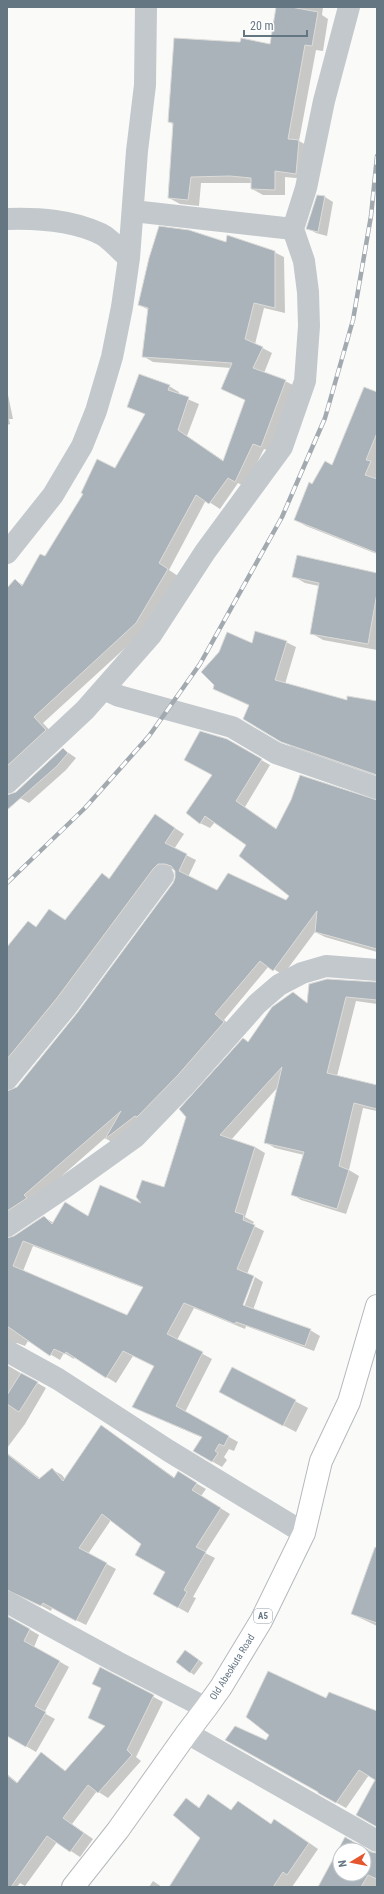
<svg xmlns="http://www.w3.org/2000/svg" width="384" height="1894" viewBox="0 0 384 1894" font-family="'Roboto Condensed',sans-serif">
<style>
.shadow{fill:#0003;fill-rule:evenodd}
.building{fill:#aab3b9;stroke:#dcdcda;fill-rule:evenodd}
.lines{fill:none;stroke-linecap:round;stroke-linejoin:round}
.trunk-casing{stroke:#b4b9bd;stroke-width:24}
.minor{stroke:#c3c8cc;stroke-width:22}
.trunk{stroke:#fff;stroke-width:22}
.rail-casing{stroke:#a2aab0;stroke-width:4.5}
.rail{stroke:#fff;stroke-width:3;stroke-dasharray:9;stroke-linecap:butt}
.labels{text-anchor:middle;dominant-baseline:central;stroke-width:4;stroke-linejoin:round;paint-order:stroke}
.shield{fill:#fff;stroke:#939fa8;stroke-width:1}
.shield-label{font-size:9px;font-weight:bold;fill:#657683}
.street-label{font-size:10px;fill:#657683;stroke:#fff}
</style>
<rect width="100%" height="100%" fill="#fafaf8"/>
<path class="shadow" d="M277 7H323L322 15 328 19 323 51 316 50 299 141 310 147 306 179 285 177V195H263L252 189V183H201L199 206 180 204 169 198 174 125 169 122 271 45Z
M325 197 333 202 327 236 316 233 307 228Z
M226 243 274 252 284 257 285 313 264 308 255 344 272 353 264 373 285 381 295 386 272 452 264 449 245 487 238 483 220 509 206 500 169 570 178 576 146 629 43 723 55 736 7 778V589L15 580 23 585 115 469 146 415 128 406 169 386 179 392 178 395 199 404 187 436 224 461 246 400 231 368 153 362 143 356 149 310 139 305Z
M7 390 13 419H9L10 424 7 425Z
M377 393 376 480 377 554 306 526 296 520 312 485 333 466Z
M377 574V650L323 640 311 633 319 586 305 583 293 576Z
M286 642 296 647 285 684 348 702V697L377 701V776L292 747 244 719 250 706 214 688 252 644Z
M227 740 270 765 245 807 277 829 377 801V952L325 937 315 932 283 975 269 966 224 1020 233 1028 115 1144 105 1138 7 1224V1092L17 1088 78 1014 174 884 176 877V871L174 869 168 870 7 1076V949L28 922 37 927 49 910 66 920 102 874 111 879 155 815 184 834 174 849 196 860 188 877 218 891 287 902 290 896 247 845 215 822 210 828 200 823 213 775Z
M63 749 76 758 66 770 29 803 20 798Z
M377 983V1004L356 1001 337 1076 377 1086V1111L363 1108 349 1170 359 1176 346 1214 301 1200 292 1194 304 1155 275 1148 265 1142 278 1087 231 1140 255 1147 265 1153 245 1217 254 1222 252 1225 264 1231 247 1274 241 1309 243 1310 255 1277 263 1282 253 1310 310 1330 320 1336 314 1351 246 1326 245 1329 194 1308 177 1340 212 1359 185 1412 238 1442 234 1451 229 1449 224 1457 227 1460 222 1467 194 1451 203 1438 143 1412 155 1367 133 1356 116 1383 75 1357 74 1359 64 1353 60 1360 28 1341 25 1346 17 1343 10 1346 7 1349V1239L14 1237 44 1217 54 1223 144 1206 164 1188 244 1039 249 1042 273 1008 293 993 308 1003ZM33 1246 144 1288 128 1316 23 1271Z
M7 1365 46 1388 25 1424 7 1448Z
M232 1368 308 1408 296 1432 232 1399Z
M102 1426 175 1478 179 1473 206 1489 201 1496 230 1514 205 1553 215 1558 193 1597 196 1598 188 1613 154 1594 166 1572 142 1544 111 1520 88 1554 116 1569 86 1625 52 1608 51 1611 23 1596 17 1594 11 1596 7 1600V1453L41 1479 53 1470 62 1475 65 1479Z
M377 1545V1626L352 1614Z
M7 1616 39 1635 34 1647 69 1667 44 1713 55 1719 36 1752 7 1735Z
M190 1653 203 1663 194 1675 190 1672Z
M100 1668 163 1702 136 1757 141 1761 108 1798 97 1791 72 1824 93 1839 80 1857 57 1842 25 1886 20 1883 17 1887H7V1774L18 1783 41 1753 66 1771 106 1726 89 1718 102 1689Z
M327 1699 377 1712V1827L376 1779 369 1775 346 1808 319 1793 266 1741Z
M187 1799 200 1808 232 1811 238 1802 272 1825 285 1826 318 1849 292 1887H170L202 1838Z
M345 1838 377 1854V1887H319ZM340 1850H364V1874H340Z
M153 1881 162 1887H149Z"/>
<path class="building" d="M276 7H291L318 12 312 46 305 45 288 139 299 140 296 174 275 171V190L251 189V178L230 176 191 177 188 200 168 198 173 123 168 122 174 38 240 42 241 38 270 44Z
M317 195 325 196 318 232 306 229Z
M159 226 189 230 226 242 227 235 275 251V308L254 303 245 339 263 347 253 368 286 380 261 447 253 444 235 482 228 478 209 504 196 495 159 563 168 569 136 623 34 717 46 730 7 766V588L15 579 22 586 40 554 45 556 83 494 81 493 97 459 115 468 145 414 127 407 139 374 170 385 168 390 189 397 178 430 223 461 245 400 221 389 232 363 142 357 148 308 138 305 149 258Z
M364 387 377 392V433L366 460 371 461 365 475 377 479V553L294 520 309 482 312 484 325 461 332 465Z
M297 555 377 573V593L368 644 310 634 319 583 292 577Z
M255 631 287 641 275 680 347 700V696L377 701V775L281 742 243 719 249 705 213 689 214 685 201 672 219 652 227 632 252 643Z
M200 731 227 739 262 759 236 801 276 829 291 800 300 775 377 800V949L315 932 317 911 273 971 260 961 215 1014 224 1022 178 1075 137 1117 135 1116 105 1139 121 1111 24 1195 27 1198 7 1211V1091L17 1087 77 1013 173 883 175 878V871L171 866 165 864H158L153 869 57 998 7 1059V947L28 921 36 927 49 909 65 920 102 873 109 879 155 814 175 828 165 843 187 854 179 871 217 890 228 873 286 900 289 896 239 856 246 845 205 816 200 824 186 813 212 775 184 760Z
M63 748 68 753 57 766 7 810V795L16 792Z
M327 979 377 982V1000L346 997 327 1073 377 1085V1109L354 1103 339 1166 349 1170 337 1209 291 1195 304 1152 264 1143 282 1067 220 1135 255 1147 235 1212 244 1215 243 1220 255 1225 237 1269 254 1276 243 1305 311 1329 305 1346 236 1322 235 1324 184 1303 167 1334 203 1352 176 1406 229 1436 224 1446 219 1444 215 1451 218 1453 212 1462 193 1451 202 1437 132 1407 154 1366 123 1351 106 1378 66 1352 65 1354 54 1349 50 1356 7 1326V1238L14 1236 44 1216 52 1224 65 1202 88 1216 100 1185 141 1203 136 1197 142 1180 164 1187 186 1117 179 1109 243 1038 248 1042 272 1007 293 992 307 1003 309 984ZM23 1241 143 1287 127 1315 13 1266Z
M232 1367 296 1400 283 1426 219 1392Z
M21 1373 38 1382 19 1412 7 1404V1395Z
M101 1425 174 1478 178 1471 197 1483 192 1490 221 1508 196 1547 206 1552 184 1590 187 1592 178 1608 153 1594 165 1572 135 1555 141 1544 102 1514 79 1548 107 1563 76 1621 43 1603 41 1606 7 1590V1454L39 1479 52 1468 63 1481Z
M375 1547 377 1548V1623L351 1614Z
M7 1616 30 1629 24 1641 60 1661 35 1706 46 1712 26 1747 7 1736Z
M185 1650 199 1660 190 1673 176 1662Z
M100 1667 154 1695 127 1750 132 1755 98 1793 88 1785 63 1818 84 1833 70 1852 47 1836 11 1887H7V1775L17 1783 41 1752 65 1771 105 1726 88 1718 101 1688 92 1684Z
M268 1671 326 1698 329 1692 377 1711V1827L356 1815 375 1780 359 1770 336 1803 318 1793V1792L225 1740 235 1726 266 1740 269 1735 246 1717Z
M208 1794 231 1810 238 1801 271 1824 274 1819 309 1843 287 1875 283 1872 273 1887H169L200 1838 173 1815 186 1798 199 1808Z
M345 1837 371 1852 377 1853V1879L368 1875 361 1887H318ZM340 1850H364V1874H340Z"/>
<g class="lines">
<g class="trunk-casing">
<path id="trunk" d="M73 1887 118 1830 187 1733 206 1708 221 1687 261 1621 304 1533 321 1461 349 1402 377 1306"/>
</g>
<path class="minor" d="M133 211 293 229
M7 219C39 218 72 220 101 234 111 239 120 251 129 258
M7 553 53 495 82 446 96 411 112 357 122 307 129 258 137 151 145 85 146 7
M104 689 119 696 232 727 276 753 377 788
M7 783 85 710 151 635 205 552 282 447 305 381 309 326 308 292 304 261 293 229 306 188 324 101 349 7
M7 1079 67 1006 163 876
M7 1226 68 1185 135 1137 187 1083 257 1004 279 985 302 973 326 966 377 970
M7 1351 58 1379 169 1451 304 1533
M7 1602 117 1662 206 1708
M187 1733 377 1841"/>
<use href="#trunk" class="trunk"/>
<g class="rail-casing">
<path id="rail" d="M7 883 85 808 149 736 200 664 282 517 325 418 353 320 371 216 377 156"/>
</g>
<use href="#rail" class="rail"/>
</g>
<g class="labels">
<rect class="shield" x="254" y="1609" width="18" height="14" rx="3"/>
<g class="shield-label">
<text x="263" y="1616">A5</text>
</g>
<g class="street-label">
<text transform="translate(232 1667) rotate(-58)">Old Abeokuta Road</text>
</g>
</g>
<rect width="384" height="1894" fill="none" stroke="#657683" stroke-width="16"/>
<g transform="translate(352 1862) rotate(260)"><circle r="19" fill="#ffffff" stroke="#c1c8cd"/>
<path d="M0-3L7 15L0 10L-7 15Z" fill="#e4572e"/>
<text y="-6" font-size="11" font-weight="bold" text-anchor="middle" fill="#657683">N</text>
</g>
<path d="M244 30v6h63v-6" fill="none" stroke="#657683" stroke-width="2"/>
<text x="250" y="30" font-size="12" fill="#657683" stroke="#ffffff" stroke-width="3" paint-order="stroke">20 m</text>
</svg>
